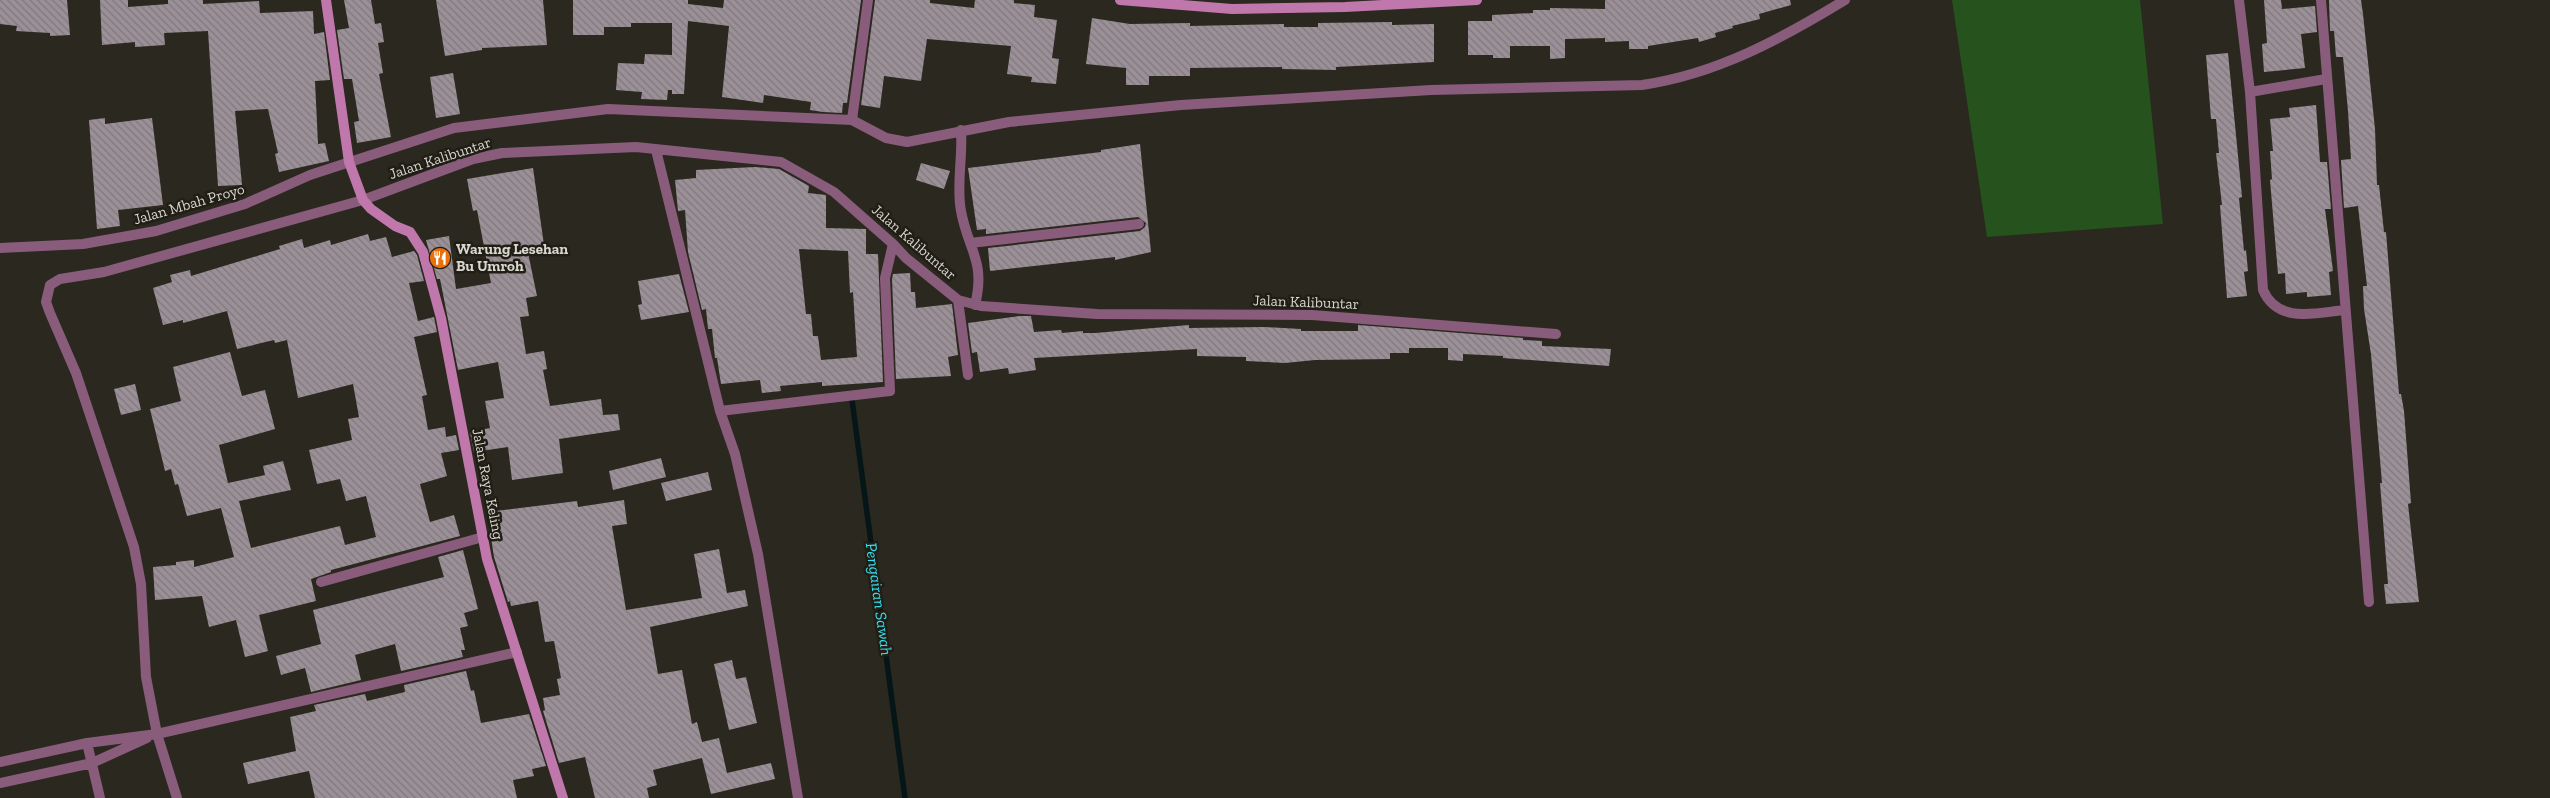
<svg xmlns="http://www.w3.org/2000/svg" width="2550" height="798" viewBox="0 0 2550 798" font-family="'Zilla Slab',serif">
<style>
.park{fill:#25521d}
.lines{fill:none;stroke-linecap:round;stroke-linejoin:round}
.stream{stroke:#061517;stroke-width:5.5}
.building{fill:url(#building-back-hatch);fill-rule:evenodd}
.street{stroke:#895c7c;stroke-width:10}
.secondary{stroke:#c078ac;stroke-width:10}
.labels{text-anchor:middle;dominant-baseline:central;stroke-width:5;stroke-linejoin:round;paint-order:stroke}
.street-label{font-size:15px;fill:#d8d7d0;stroke:#211e15}
.poi-label{font-size:15px;font-weight:bold;fill:#d8d7d0;stroke:#211e15;text-anchor:start}
.water-label{font-size:16px;font-style:italic;fill:#34e2f4;stroke:#211e15}
</style>
<defs>
<pattern id="building-back-hatch" width="6" height="6" patternUnits="userSpaceOnUse" patternTransform="scale(1.25)"><rect width="6" height="6" fill="#9b9098"/><path d="M-1 5l2 2M0 0l6 6M5-1l2 2" fill="none" stroke="#80787d"/></pattern>
</defs>
<rect width="100%" height="100%" fill="#2b281f"/>
<path class="park" d="M1952 0H2140L2163 224 1987 237Z"/>
<g class="lines">
<path class="stream" d="M852 400 905 798"/>
</g>
<path class="building" d="M0 0H67L70 35 50 36V33L16 31 17 26 0 24Z
M100 0H128V7L168 4V0H203V4L259 1 260 13 313 11 314 34 324 32 330 80 315 81 318 144 325 143 329 161 279 172 275 154 278 153 268 109 235 111 242 185 218 186 208 31 164 33 165 45 135 47V42L102 45Z
M344 0H371L375 24 381 23 384 42 378 43 383 73 379 74 391 137 357 143 354 122 359 121 352 79H344L337 30 349 28Z
M436 0H543L547 45 482 48V50L445 56Z
M573 0H688V4L723 8 724 0H861L847 103H843L842 113 823 112 810 110 811 102 764 95 763 103 722 97 729 26 688 21 684 94H672V90H668L667 100 641 99 642 92 616 90 618 63 644 64 645 54 672 55V23H631V27H604V35H573Z
M875 0H930V3L974 8 975 0H1014V3L1035 5 1034 17 1057 20 1052 58 1059 59 1056 84 1031 82 1032 77 1007 74 1011 46 927 39 921 81 884 76 880 108 861 105Z
M1605 0H1790L1791 5 1759 14 1760 19 1732 26 1733 28 1715 33 1716 37 1699 42 1698 38 1648 46V49H1629V41L1605 42V38L1565 39V58L1550 59V46H1510V58H1493V55H1468V21H1492V15L1533 13V10H1550V8L1605 9Z
M2264 0H2281L2282 9 2315 6 2317 32 2301 34 2305 68 2264 72 2262 44 2267 43Z
M2329 0H2361L2363 14 2375 129 2377 185H2379L2384 232H2386L2399 394H2401L2404 411 2411 503 2408 504 2419 602 2386 604 2384 584H2388L2380 483H2382L2371 354 2364 309 2363 286H2367L2358 206 2344 208 2341 160 2351 159 2348 111 2343 57H2336L2334 31H2330Z
M1092 18 1130 24 1190 23V26L1284 24V27H1318V23L1392 22V25L1434 24V62L1336 67V70L1282 69V67L1190 68V76H1149V85H1126V68L1086 64Z
M2228 53 2242 197 2239 198 2244 251 2246 250 2248 271 2244 272 2247 296 2227 298 2220 205H2222L2216 153H2219L2216 119H2211L2206 55Z
M453 73 460 114 436 118 430 77Z
M2316 105 2320 162H2327L2331 209H2325L2333 271 2329 272 2331 295 2307 297V292L2286 294 2285 273 2278 274 2270 180 2272 179 2270 151H2273L2270 119 2290 117 2289 108Z
M105 118V124L152 118 163 205 118 210 120 226 97 229 89 120Z
M1140 144 1151 252 1115 260V257L990 271 988 248 1140 231 1145 227 1146 223 1138 217 986 234V229L977 230 968 168 1101 152V150Z
M921 163 950 171 944 189 916 180Z
M755 167 779 169 809 186 808 193 826 195V228L866 229V254H878L883 382 822 386V382L780 386 781 391 762 393 760 380 721 384 717 358H715L712 329H708L706 309 702 310 688 252 685 210 678 211 675 180 696 178V170ZM799 249 848 251 850 293 853 292 857 357 821 360 818 336H813L811 314H806Z
M533 168 544 245 527 248 537 296 526 298 529 316 520 317 526 354 544 351 547 369 543 370 550 406 601 399 603 415 618 414 620 430 559 439 563 473 512 480 508 447 474 452 470 432 490 428 485 401 504 398 498 362 458 370 440 279H437L426 240 449 236 456 289 491 283 477 210 473 211 467 179Z
M368 234 370 241 386 237 392 257 414 251 417 255 424 281 409 283 418 321 434 317 437 332 414 337 427 395 422 396 428 430 445 427 446 437 456 435 459 450 441 453 447 476 420 484 430 522 454 515 460 536 331 570V572L311 579 316 601 259 615 268 651 245 657 236 620 209 627 202 596 155 600 153 567 176 565V562L194 560V567L234 557 221 508 187 516 178 484 175 485 171 469 165 471 150 409 181 401 173 367 230 352 242 396 265 390 275 429 219 445 228 483 265 475 263 466 283 461 291 490 239 501 251 548 340 526 345 545 376 537 366 496 346 501 340 479 317 484 309 450 352 440 348 419 359 417 353 384 298 398 287 340 275 343 274 340 237 349 227 311 183 323V320L163 325 153 288 172 282 170 275 190 270 191 276 280 249 279 246 302 239 304 248 330 240 331 245Z
M910 273 911 292H915L916 308 952 304 958 355 948 357 951 376 896 379 892 279 893 274Z
M679 274 689 312 641 320 638 305 642 304 638 281Z
M1020 316H1031L1034 332 1061 330 1062 333 1083 331V333H1095L1189 325V328L1265 327 1301 329V331H1358V325L1523 338V340L1542 341V346L1611 349 1609 366 1503 358V356L1463 354V361L1448 360V348H1409V353H1390V359L1315 360 1285 363 1246 361V357L1197 356V349L1034 358 1036 370 1009 374 1008 368 980 372 977 352 972 353 968 323Z
M135 384 141 410 121 415 114 389Z
M661 458 666 477 613 490 609 471Z
M708 472 712 490 666 501 661 483Z
M624 500 627 524 612 526 626 610 702 598 694 554 719 549 727 593 745 590 748 606 650 627 658 674 682 670 692 724 697 722 702 742 719 738 727 773 771 763 775 779 711 794 702 758 653 770 657 785 647 788 649 798H595L585 757 559 763 543 711 545 710 543 698 560 695 557 679 561 678 554 641 545 642 538 601 511 606 510 601 508 602 494 557 487 512 577 501 578 507Z
M463 550 478 609 464 613 468 626 460 628 465 650H461L463 657 401 671 395 644 355 655 361 680 311 692 305 668 281 675 276 656 321 644 313 610 444 577 438 557Z
M732 660 736 679 746 677 757 723 729 730 714 664Z
M466 671 471 691 474 690 481 723 529 714 546 766 532 769 534 776 513 780 517 798H315L309 771 248 784 243 763 296 751 290 717 316 711 314 705 365 694 367 701 405 692 404 685Z"/>
<g class="lines">
<path class="street" d="M2239 0 2250 92 2263 290C2278 324 2315 313 2345 310
M2321 0 2369 602
M2250 92 2326 79
M852 120 868 0
M961 130C963 157 956 185 961 211 968 250 986 261 975 305
M656 150 720 411 735 454 758 554 798 798
M970 243 1139 224
M0 248 83 244 156 231 245 204 310 175 454 128 608 109 852 120 886 138 907 142 1009 122 1181 105 1431 90 1642 85C1717 74 1781 39 1845 0
M958 300 968 375
M720 411 890 391 885 278 893 244
M321 582 483 537
M87 743 100 798
M0 762 87 743 157 734 517 652
M0 783 92 763 147 738
M177 798 157 734 146 677 141 584 134 547 76 373 50 313 46 302 50 285 60 279 104 272 363 200 473 159 502 153 636 147 781 162 834 192 893 244 906 258 958 300 981 306 1097 314 1312 315 1556 334"/>
<path class="secondary" d="M326 0 349 162 363 200 371 209 395 226 410 232 423 252 441 318 487 559 563 798
M1120 0 1232 9 1345 7 1477 0"/>
</g>
<defs>
<g id="restaurant-disc" transform="scale(1.125)"><circle r="9.5" fill="#e8710a" stroke="#211e15"/><path d="M-5-6h1v4h1v-4h1v4h1v-4h1v5L-1.5 .5V6h-2V.5L-5-1ZM5-6V6H3V1.5H1.5Q1.5-4 5-6Z" fill="#fff"/></g>
</defs>
<g fill-rule="evenodd">
<use href="#restaurant-disc" x="440" y="258"/>
</g>
<g class="labels">
<g class="street-label">
<text transform="translate(440 158) rotate(-18)">Jalan Kalibuntar</text>
<text transform="translate(189 204) rotate(-16)">Jalan Mbah Proyo</text>
<text transform="translate(914 242) rotate(41)">Jalan Kalibuntar</text>
<text transform="translate(1306 302) rotate(2)">Jalan Kalibuntar</text>
<text transform="translate(488 484) rotate(79)">Jalan Raya Keling</text>
</g>
<g class="poi-label">
<text x="456" y="249">Warung Lesehan<tspan x="456" dy="17">Bu Umroh</tspan></text>
</g>
<g class="water-label">
<text transform="translate(879 599) rotate(82)">Pengairan Sawah</text>
</g>
</g>
</svg>
